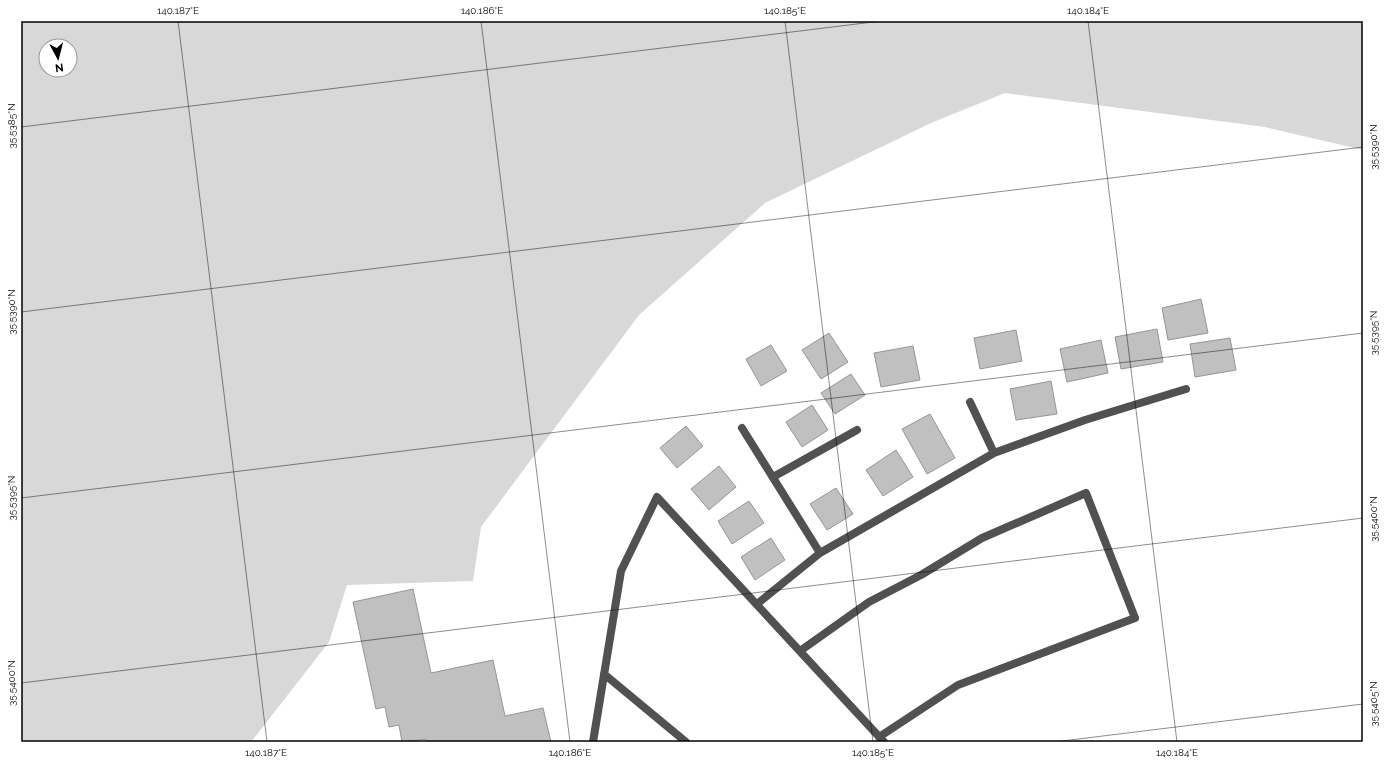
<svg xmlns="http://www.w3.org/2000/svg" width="1384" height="763" viewBox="0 0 1384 763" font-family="Raleway,sans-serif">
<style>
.green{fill:#d8d8d8;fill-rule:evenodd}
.building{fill:#c0c0c0;stroke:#959595}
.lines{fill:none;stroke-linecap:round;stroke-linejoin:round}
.minor{stroke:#515151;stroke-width:8}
.ticks{fill:none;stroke:#000;stroke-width:1;stroke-opacity:0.45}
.neatline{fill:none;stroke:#000;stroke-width:1.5}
.ticks-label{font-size:10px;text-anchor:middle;fill:#000}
</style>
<rect width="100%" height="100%" fill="#fff"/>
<path class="green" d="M21 21H1363V150L1265 127 1005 93 931 123 765 203 639 315 481 527 473 581 347 585 329 642 251 742H21ZM46 46H70V70H46Z"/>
<path class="building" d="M1201 299 1208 333 1168 340 1162 308Z
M1157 329 1163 362 1121 369 1115 337Z
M1016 330 1022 361 980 369 974 338Z
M829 333 848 362 821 379 802 350Z
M1230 338 1236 370 1195 377 1190 344Z
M1101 340 1108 373 1067 382 1060 349Z
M771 345 787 371 761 386 746 359Z
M913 346 920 380 881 387 874 353Z
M851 374 865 395 835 414 821 393Z
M1051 381 1057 414 1016 420 1010 389Z
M812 405 828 430 802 447 786 422Z
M930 414 955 458 927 474 902 429Z
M686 426 703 446 677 468 660 448Z
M896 450 913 477 883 496 866 470Z
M719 466 736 487 709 510 691 489Z
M836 488 853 514 827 530 810 504Z
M749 501 764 523 732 544 718 521Z
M771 538 785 560 755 580 741 557Z
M413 589 431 673 493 660 505 716 543 708 551 742H426V739L402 742 399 725 389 727 385 707 376 709 353 602Z"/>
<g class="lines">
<path class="minor" d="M970 402 994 453
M742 428 820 553
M773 477 857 430
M757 604 820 553 994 453 1085 420 1186 389
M800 651 869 602 921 575 982 538 1086 493 1135 618 958 685 879 737
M604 674 686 742
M593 742 621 571 657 497 884 742"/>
</g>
<path class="ticks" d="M178 21 267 742M481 21 570 742M785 21 873 742M1088 21 1177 742M21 127 881 21M21 312 1363 147M21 498 1363 333M21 683 1363 518M1054 742 1363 704"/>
<rect width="1384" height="763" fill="none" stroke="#ffffff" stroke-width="44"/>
<g transform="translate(58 58) rotate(173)"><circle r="19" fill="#ffffff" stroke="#999999"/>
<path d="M0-3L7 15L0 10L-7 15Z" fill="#000000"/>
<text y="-6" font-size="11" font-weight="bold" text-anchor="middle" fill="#000000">N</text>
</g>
<rect x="22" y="22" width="1340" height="719" class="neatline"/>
<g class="ticks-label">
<text x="178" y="14">140.187°E</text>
<text x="482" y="14">140.186°E</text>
<text x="785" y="14">140.185°E</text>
<text x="1088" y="14">140.184°E</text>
<text transform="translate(11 126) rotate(-90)" y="4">35.5385°N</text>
<text transform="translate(1373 147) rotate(-90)" y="4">35.5390°N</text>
<text transform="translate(11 312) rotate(-90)" y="4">35.5390°N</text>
<text transform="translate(1373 333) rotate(-90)" y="4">35.5395°N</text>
<text transform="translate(11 498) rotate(-90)" y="4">35.5395°N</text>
<text transform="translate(1373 519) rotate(-90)" y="4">35.5400°N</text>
<text transform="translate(11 683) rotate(-90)" y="4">35.5400°N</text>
<text transform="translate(1373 704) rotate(-90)" y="4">35.5405°N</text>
<text x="266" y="756">140.187°E</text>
<text x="570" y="756">140.186°E</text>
<text x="873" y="756">140.185°E</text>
<text x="1177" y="756">140.184°E</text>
</g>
</svg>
